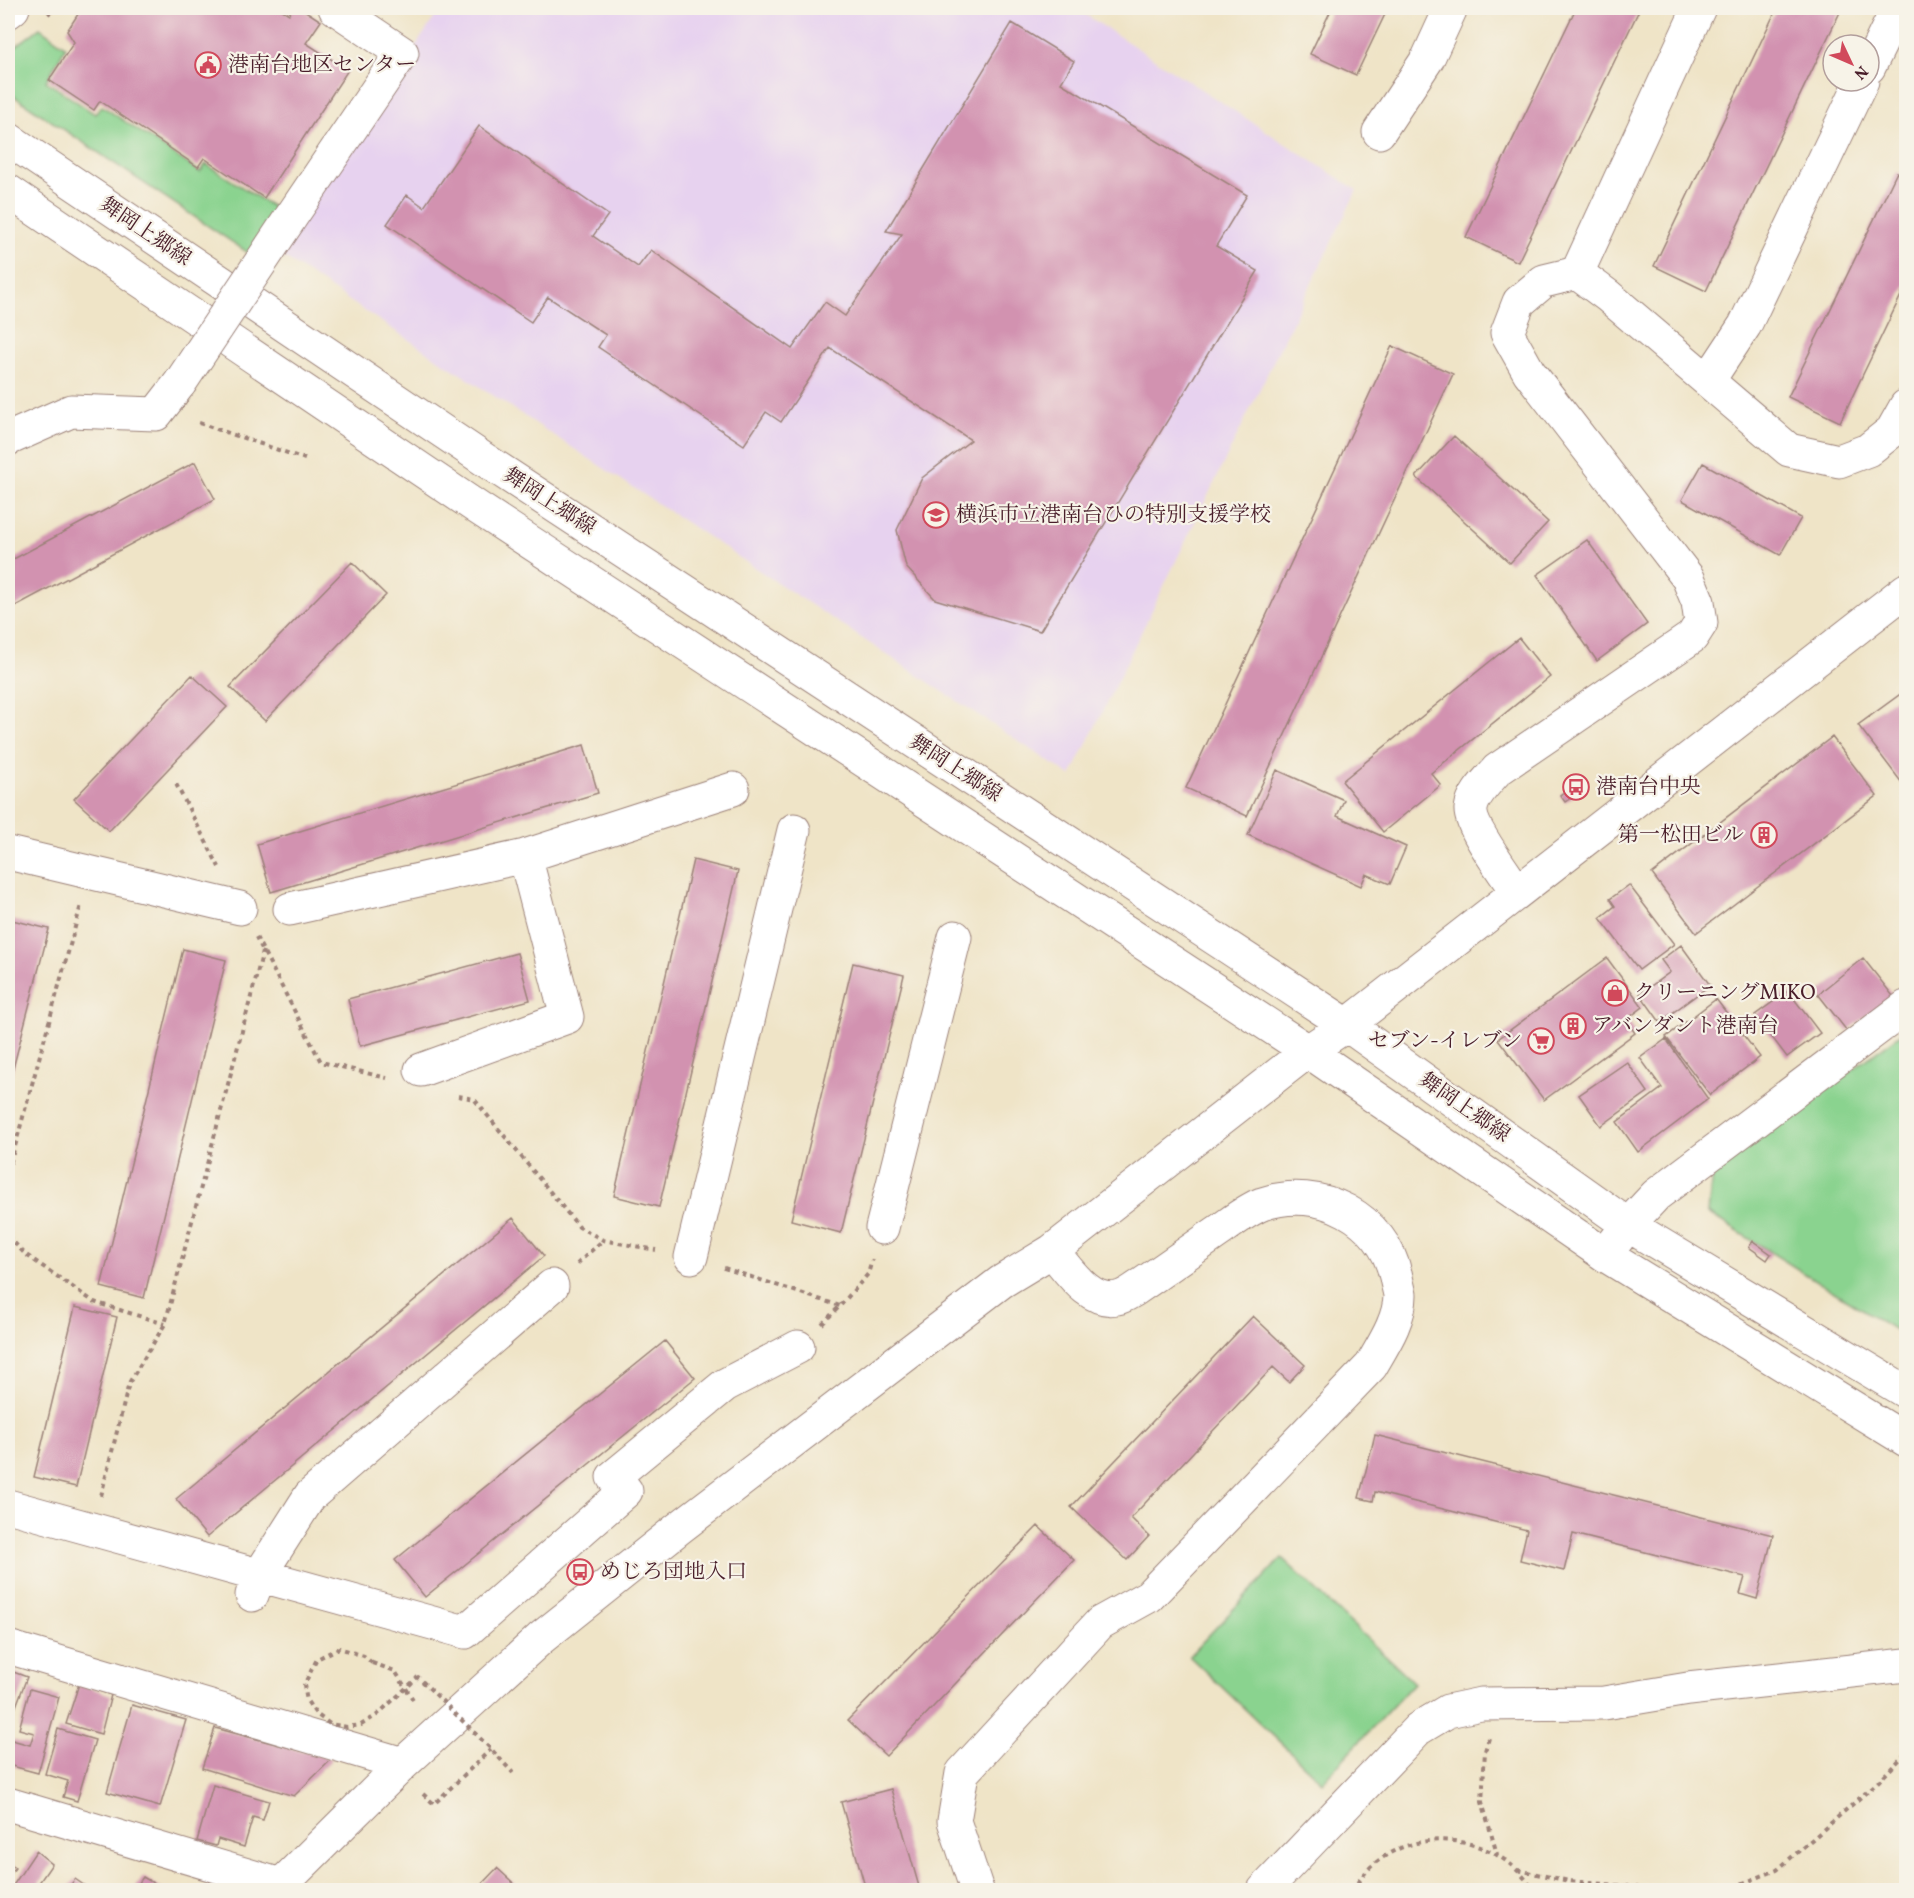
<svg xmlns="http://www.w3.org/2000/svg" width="1914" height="1898" viewBox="0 0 1914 1898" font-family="Vollkorn,'Noto Serif JP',serif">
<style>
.built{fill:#e7d2ef}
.green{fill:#8ad38f;stroke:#6a795d;stroke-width:1.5}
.building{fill:#d292b0}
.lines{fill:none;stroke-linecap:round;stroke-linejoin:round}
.minor-casing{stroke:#9c8279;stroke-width:35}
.path{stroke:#9c8279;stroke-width:4;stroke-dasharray:4.5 4.5;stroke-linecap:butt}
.minor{stroke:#fff;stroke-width:33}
.minor-bridge-casing{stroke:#9c8279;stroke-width:35;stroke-linecap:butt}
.path-bridge{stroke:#9c8279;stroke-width:4;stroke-dasharray:4.5 4.5;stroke-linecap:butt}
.minor-bridge{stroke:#fff;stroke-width:33}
.labels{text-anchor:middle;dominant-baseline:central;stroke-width:4.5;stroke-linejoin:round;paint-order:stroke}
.poi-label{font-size:21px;fill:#4a1f2b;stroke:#f7f3e8;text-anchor:start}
.street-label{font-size:21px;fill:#4a1f2b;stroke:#f7f3e8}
</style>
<rect width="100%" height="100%" fill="#f7f3e8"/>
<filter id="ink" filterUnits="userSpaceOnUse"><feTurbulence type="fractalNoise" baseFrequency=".0167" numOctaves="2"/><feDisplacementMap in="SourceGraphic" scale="12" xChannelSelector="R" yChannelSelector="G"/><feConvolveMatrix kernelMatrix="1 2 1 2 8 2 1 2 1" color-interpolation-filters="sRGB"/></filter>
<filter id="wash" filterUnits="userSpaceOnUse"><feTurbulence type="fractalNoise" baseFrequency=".008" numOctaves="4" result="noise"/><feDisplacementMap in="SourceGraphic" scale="24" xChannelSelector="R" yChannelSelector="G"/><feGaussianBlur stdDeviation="1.35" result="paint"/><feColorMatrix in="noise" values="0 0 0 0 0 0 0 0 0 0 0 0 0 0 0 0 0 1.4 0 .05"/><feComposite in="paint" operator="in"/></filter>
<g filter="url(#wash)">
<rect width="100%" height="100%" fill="#efe4c7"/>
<path class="built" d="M441 8H1075L1357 190 1071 776 277 253Z"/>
<path class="green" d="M40 28 66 47 46 81 95 114 102 106 200 172 206 164 279 211 250 254 8 92V52Z
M1906 1030V1029V1337L1708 1213 1712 1174Z
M1282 1558 1414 1683 1322 1782 1189 1656Z"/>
<g id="blocks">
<path class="building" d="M82 8H279L289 14 293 8H301L321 21 306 43 348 70 264 198 204 158 198 167 100 101 94 110 49 80 74 42 67 31Z
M1332 8H1388L1356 75 1310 54Z
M1576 8H1640L1518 262 1466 237Z
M1777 8H1842L1706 291 1654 266Z
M1012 23 1074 61 1061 83 1247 195 1216 246 1258 271 1040 631 935 599 906 567 897 530 922 478 971 440 830 348 781 422 766 412 744 445 598 347 606 335 548 297 531 322 387 224 407 195 424 207 479 126 608 215 593 236 638 267 651 250 792 349 825 302 845 316 902 234 886 231Z
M1897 172 1906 177V285L1840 422 1788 397Z
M1392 346 1453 374 1247 816 1186 788Z
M1454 436 1548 522 1510 563 1416 477Z
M195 462 215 499 8 610V562Z
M1703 463 1801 518 1780 555 1682 500Z
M1587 540 1647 624 1597 661 1537 575Z
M352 562 386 595 265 721 230 687Z
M1519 638 1550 677 1431 773 1441 785 1383 832 1342 781Z
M192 675 227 707 109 831 74 799Z
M1906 690V780L1902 783 1858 725Z
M1832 737 1877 796 1696 933 1652 874Z
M584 745 598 793 271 892 257 844Z
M1277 770 1344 800 1337 816 1406 847 1390 884 1366 874 1361 886 1248 835Z
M1577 782 1583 789 1565 802 1560 795Z
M693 860 738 871 659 1207 614 1196Z
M1629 885 1674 944 1639 970 1600 918 1615 906 1610 899Z
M8 919 49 929 8 1088Z
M1681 945 1710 985 1660 1022 1640 994 1670 972 1661 960Z
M183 949 226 960 144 1298 101 1287Z
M517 953 530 1000 360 1046 348 999Z
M1607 958 1643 1007 1626 1020 1635 1033 1544 1100 1498 1039Z
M1863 958 1893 996 1847 1031 1818 994Z
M853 963 904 975 841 1233 791 1220Z
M1788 991 1820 1033 1787 1057 1755 1015Z
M1716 999 1760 1057 1710 1095 1666 1037Z
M1666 1039 1708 1099 1638 1152 1617 1122 1662 1088 1640 1058Z
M1627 1062 1648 1092 1601 1126 1579 1095Z
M513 1218 544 1256 207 1537 176 1499Z
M1753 1241 1771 1254 1767 1260 1749 1247Z
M75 1307 117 1317 76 1487 34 1477Z
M1253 1316 1305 1365 1289 1382 1273 1367 1131 1518 1149 1536 1127 1560 1071 1507Z
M665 1341 695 1378 425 1597 395 1560Z
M1375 1435 1773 1535 1757 1599 1740 1594 1745 1577 1573 1534 1564 1571 1520 1560 1527 1530 1375 1492 1373 1501 1359 1498Z
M1038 1526 1074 1560 886 1756 848 1720Z
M8 1670 27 1677 12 1717 8 1715Z
M79 1684 111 1695 101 1734 66 1724Z
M30 1689 59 1697 38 1773 8 1765V1757L12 1740 30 1745 34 1733 19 1729Z
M132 1705 186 1720 160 1807 107 1792Z
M215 1728 332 1759 294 1796 202 1768Z
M58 1729 95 1740 77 1801 63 1797 68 1781 45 1774Z
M213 1785 269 1801 263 1820 253 1817 244 1847 218 1839 216 1846 197 1841Z
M891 1789 920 1890H866L841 1802Z
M36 1851 52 1864 34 1890H10Z
M8 1860 15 1868 8 1877Z
M497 1868 521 1890H476Z
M143 1877 165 1890H134Z
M75 1879 91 1890H67Z"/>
</g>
</g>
<g filter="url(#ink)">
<use href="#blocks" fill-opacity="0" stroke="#9c8279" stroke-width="1.5"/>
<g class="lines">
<g class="minor-casing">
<path id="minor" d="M8 12 13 8
M1869 67 1896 12 1901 8
M1379 132 1428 58 1451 8
M8 139 488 462 1347 1025 1628 1225 1906 1392
M8 191 478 508 1308 1051 1605 1255 1906 1440
M289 220 402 53 335 8
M1577 273 1699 8
M1708 381 1745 325 1862 81
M8 439 71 411 156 414 180 383
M8 853 240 908
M1517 892C1507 876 1469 826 1471 809 1473 794 1488 781 1497 770L1692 637 1701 623 1698 602 1688 578 1529 372 1507 333 1519 302 1544 281 1577 273 1608 296 1789 450 1839 461 1868 450 1892 431 1906 406
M290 909 525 856 733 789
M421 1070 567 1017 525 856
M882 1228 955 937
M1615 1242 1628 1225 1656 1195 1906 1007
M691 1257 794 830
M8 1506 465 1632 626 1491 613 1477 725 1385 798 1347
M252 1595 259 1576 310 1496 552 1286
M8 1647 403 1764
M8 1804 281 1885
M276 1890 403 1764 541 1638 679 1528 1001 1282 1052 1251 1308 1051 1347 1025 1906 590
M977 1890 954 1821 962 1773 1100 1623 1149 1596 1371 1366C1383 1345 1400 1320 1400 1295 1399 1289 1397 1283 1396 1277 1384 1218 1320 1184 1262 1204 1246 1210 1231 1223 1216 1233 1189 1252 1162 1271 1134 1290 1129 1293 1123 1297 1117 1298 1089 1304 1068 1269 1052 1251
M1264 1890 1418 1729 1448 1711 1481 1704 1604 1703 1688 1689 1906 1665"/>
</g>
<path class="path" d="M48 14 56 8
M199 423 305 459
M176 784 219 867
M256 937 321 1062 387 1078
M458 1096 474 1099 579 1227 603 1240 656 1250
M8 1172 81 905
M8 1236 25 1254 94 1302 165 1324
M577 1264 603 1240
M724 1268 840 1306
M822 1324 840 1306 868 1274 872 1260
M101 1496 129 1383 165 1324 263 951
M372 1663 395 1671 414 1701
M1489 1738 1485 1751 1482 1802 1497 1854
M423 1794 434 1804 491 1749
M1518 1870 1569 1881 1628 1886 1653 1890
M1352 1890C1360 1879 1368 1868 1379 1860 1428 1824 1502 1839 1533 1890
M1725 1890 1777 1870 1877 1783 1906 1753
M1749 1890 1752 1881"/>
<use href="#minor" class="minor"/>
<g class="minor-bridge-casing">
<path id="minor-bridge" d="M180 383 289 220"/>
</g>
<path class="path-bridge" d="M372 1663 364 1656 339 1648 317 1659 304 1685 307 1701 316 1714 330 1724 347 1727 361 1725 377 1715 418 1677 491 1749 513 1773"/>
<use href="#minor-bridge" class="minor-bridge"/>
</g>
</g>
<defs>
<g id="civic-ring" transform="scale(1.35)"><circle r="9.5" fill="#f7f3e8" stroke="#d1495b" stroke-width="1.5"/><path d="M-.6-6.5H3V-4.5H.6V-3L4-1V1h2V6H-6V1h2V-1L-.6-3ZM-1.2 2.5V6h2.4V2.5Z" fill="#d1495b"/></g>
<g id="school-ring" transform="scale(1.35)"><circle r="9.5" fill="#f7f3e8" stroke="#d1495b" stroke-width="1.5"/><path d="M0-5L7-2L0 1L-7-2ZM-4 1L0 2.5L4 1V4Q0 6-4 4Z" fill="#d1495b"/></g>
<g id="bus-ring" transform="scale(1.35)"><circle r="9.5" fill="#f7f3e8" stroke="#d1495b" stroke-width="1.5"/><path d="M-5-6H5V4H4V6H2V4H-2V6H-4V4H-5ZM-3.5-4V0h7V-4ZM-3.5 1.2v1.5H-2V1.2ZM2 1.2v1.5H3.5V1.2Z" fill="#d1495b"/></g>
<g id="building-ring" transform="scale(1.35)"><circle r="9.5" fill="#f7f3e8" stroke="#d1495b" stroke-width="1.5"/><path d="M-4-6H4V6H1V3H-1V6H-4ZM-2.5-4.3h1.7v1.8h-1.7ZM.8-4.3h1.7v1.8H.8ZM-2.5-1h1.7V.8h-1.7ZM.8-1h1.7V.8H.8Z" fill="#d1495b"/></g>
<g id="shop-ring" transform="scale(1.35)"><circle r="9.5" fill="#f7f3e8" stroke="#d1495b" stroke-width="1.5"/><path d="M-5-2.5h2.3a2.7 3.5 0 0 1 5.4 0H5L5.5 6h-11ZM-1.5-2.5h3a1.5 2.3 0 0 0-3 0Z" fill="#d1495b"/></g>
<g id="supermarket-ring" transform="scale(1.35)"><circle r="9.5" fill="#f7f3e8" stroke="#d1495b" stroke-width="1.5"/><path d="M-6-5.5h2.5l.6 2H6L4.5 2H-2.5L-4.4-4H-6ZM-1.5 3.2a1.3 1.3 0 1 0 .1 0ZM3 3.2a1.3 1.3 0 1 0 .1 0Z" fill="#d1495b"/></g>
</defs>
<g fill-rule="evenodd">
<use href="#civic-ring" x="208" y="65"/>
<use href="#school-ring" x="936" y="515"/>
<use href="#bus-ring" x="1576" y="787"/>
<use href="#building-ring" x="1764" y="835"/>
<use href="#shop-ring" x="1615" y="993"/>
<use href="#building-ring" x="1573" y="1026"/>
<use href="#supermarket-ring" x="1541" y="1041"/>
<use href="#bus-ring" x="580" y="1572"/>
</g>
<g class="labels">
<g class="poi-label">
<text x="228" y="65">港南台地区センター</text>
<text x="956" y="515">横浜市立港南台ひの特別支援学校</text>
<text x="1596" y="787">港南台中央</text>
<text x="1744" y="835" text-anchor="end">第一松田ビル</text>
<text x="1634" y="993">クリーニングMIKO</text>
<text x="1592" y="1026">アバンダント港南台</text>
<text x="1522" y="1041" text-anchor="end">セブン-イレブン</text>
<text x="600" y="1572">めじろ団地入口</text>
</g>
<g class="street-label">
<text transform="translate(145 232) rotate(34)">舞岡上郷線</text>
<text transform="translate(549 502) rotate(33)">舞岡上郷線</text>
<text transform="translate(955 769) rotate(33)">舞岡上郷線</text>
<text transform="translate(1464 1108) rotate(35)">舞岡上郷線</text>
</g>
</g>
<rect width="1914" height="1898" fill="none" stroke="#f7f3e8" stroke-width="30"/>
<g transform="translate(1851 63) rotate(134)"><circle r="28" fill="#f7f3e8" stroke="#b29e9c" stroke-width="1.5"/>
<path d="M0-4.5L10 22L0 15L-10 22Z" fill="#d1495b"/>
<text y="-9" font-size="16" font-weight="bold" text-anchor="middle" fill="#4a1f2b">N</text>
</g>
</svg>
